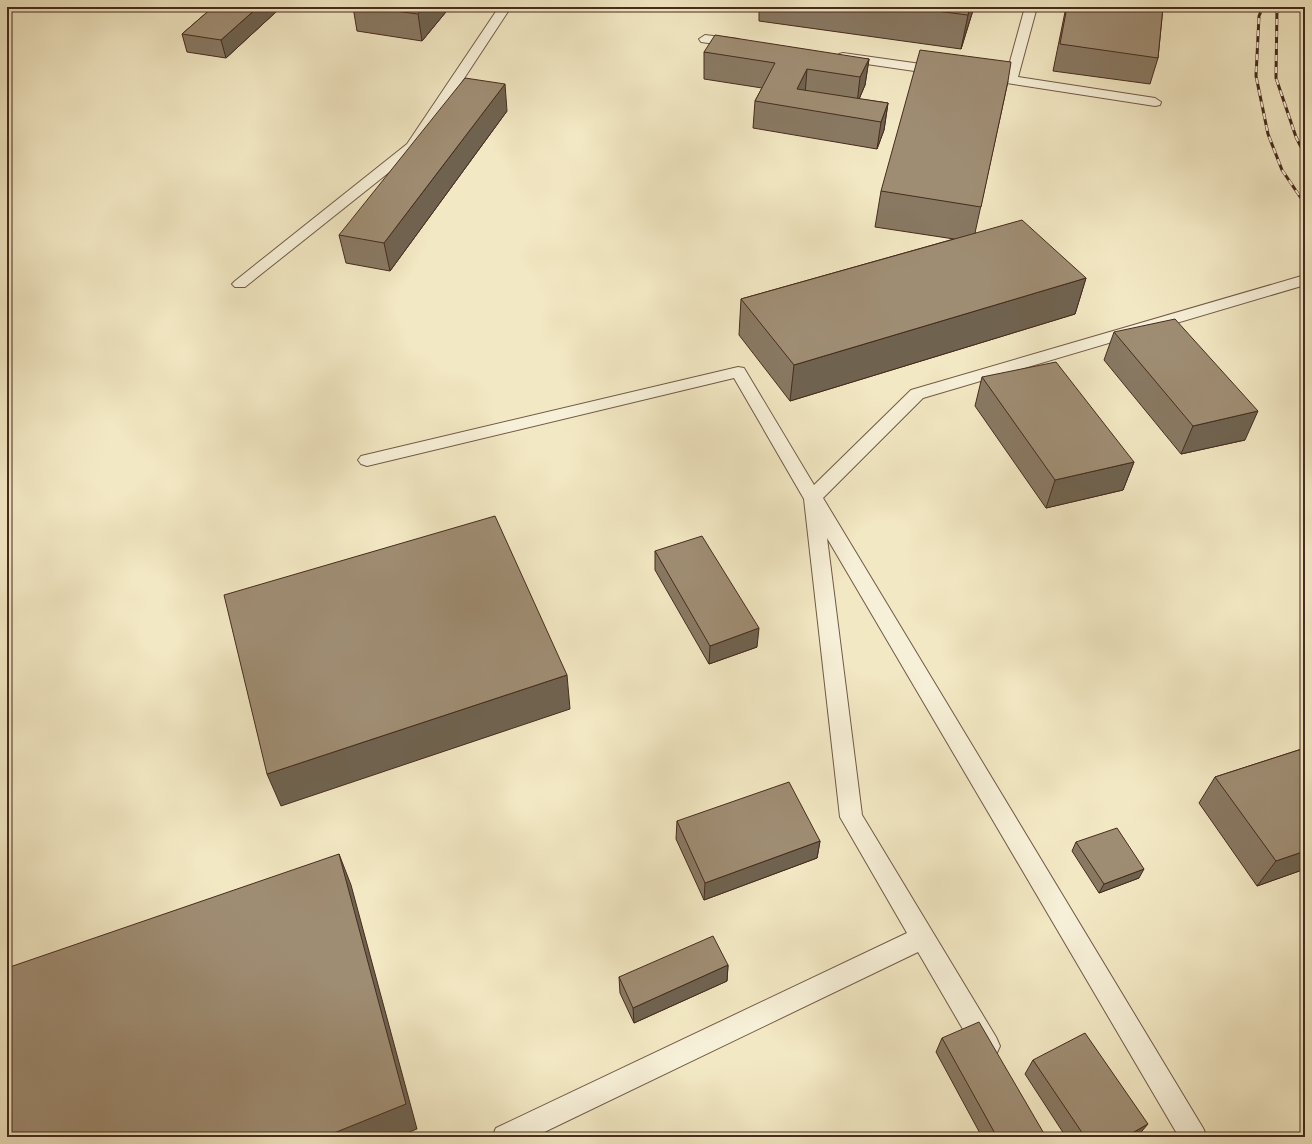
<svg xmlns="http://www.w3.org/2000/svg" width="1312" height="1144" viewBox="0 0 1312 1144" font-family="'Gentium Book Plus',serif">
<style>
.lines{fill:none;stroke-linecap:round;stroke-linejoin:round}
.lane-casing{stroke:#715a46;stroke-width:2}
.lane{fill:#f7f0d8;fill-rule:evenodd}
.rail-casing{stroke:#462b1d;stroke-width:3}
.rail{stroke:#f7f0d8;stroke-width:2;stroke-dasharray:6;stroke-linecap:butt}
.wall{fill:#897963;stroke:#462b1d}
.shaded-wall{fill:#6f6350;stroke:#462b1d}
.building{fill:#9f8d73;stroke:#462b1d}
</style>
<rect width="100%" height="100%" fill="#f2e8c3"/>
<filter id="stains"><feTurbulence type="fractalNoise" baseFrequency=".005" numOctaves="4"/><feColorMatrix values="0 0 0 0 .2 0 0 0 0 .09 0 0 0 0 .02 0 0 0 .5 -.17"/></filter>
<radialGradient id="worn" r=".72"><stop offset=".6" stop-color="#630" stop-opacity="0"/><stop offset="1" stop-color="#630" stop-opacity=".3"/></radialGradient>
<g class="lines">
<g class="lane-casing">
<path id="lane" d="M499 7H511L417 150 245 287H235L232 284 235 281 407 144Z
M1025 7H1037L1018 77 1155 98 1161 102 1160 105 1155 106 980 79 978 76 984 72 1006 76Z
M705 35 738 39 744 43 738 47 701 42 699 39Z
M843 53 942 67 948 71 942 75 839 60 837 57 839 54Z
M1305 275V285L923 398 823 498 1203 1128 1207 1137H1179L827 538 862 815 996 1037 1000 1046 996 1055 987 1059 978 1055 918 952 534 1137H492L496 1128 907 933 840 817 804 499 734 378 367 466 361 464 358 460 361 456 738 367 744 368 814 485 911 390Z"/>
</g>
<use href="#lane" class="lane"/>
<g class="rail-casing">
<path id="rail" d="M1263 7 1259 16 1256 76 1268 134 1282 170 1305 204
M1277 7 1276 78 1296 137 1305 155"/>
</g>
<use href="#rail" class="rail"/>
</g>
<path class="wall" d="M213 7H276L277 11 226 58 187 52 182 34Z
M353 7H450L422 41 357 31Z
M656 7H690L688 11Z
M759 7H974L961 49 759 21Z
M1066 7H1163L1158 58 1150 84 1053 71Z
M704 52 869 59 865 85 859 99 888 103 884 130 877 149 753 128 755 101 762 88 704 79Z
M1008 81 975 233 1086 278 1075 314 790 401 739 335 741 299 954 239 875 227 881 191Z
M507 111 390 271 346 263 339 235Z
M1114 332 1245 440 1181 454 1104 360Z
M982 377 1134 462 1123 490 1046 508 975 406Z
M655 551 757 647 709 664 655 570Z
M1305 748V869L1257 886 1199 803 1215 777Z
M677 821 820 841 817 858 704 900 676 839Z
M1076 842 1139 878 1099 893 1072 851Z
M728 965 727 981 634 1023 620 993 619 977Z
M942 1038 1046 1137H982L936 1052Z
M1033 1060 1137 1137H1066L1025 1074Z"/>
<path class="shaded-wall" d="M258 7H276L277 11 226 58 221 40Z
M424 7H450L422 41 418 14Z
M688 7H690L688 11Z
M970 7H974L961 49 968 15Z
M869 59 865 85 857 104 860 77Z
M807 69 805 95 797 89Z
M505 84 507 111 390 271 384 243Z
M888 103 884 130 877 149 881 122Z
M1086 278 1075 314 790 401 794 365Z
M1258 411 1245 440 1181 454 1193 426Z
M1134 462 1123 490 1046 508 1055 480Z
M759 628 757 647 709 664 710 646Z
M567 675 570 709 281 806 267 774Z
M820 841 817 858 704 900 705 883Z
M1305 851V869L1257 886 1276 861Z
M339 854 351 885 417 1129 397 1137H324Z
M1144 869 1139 878 1099 893 1104 884Z
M728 965 727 981 634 1023 633 1008Z
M1148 1124 1137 1137H1125Z"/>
<path class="building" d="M213 7H258L221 40 182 34Z
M364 7H424L418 14Z
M904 7H970L968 15Z
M1067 7H1163L1158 58 1060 44Z
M715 35 869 59 860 77 807 69 797 89 888 103 881 122 755 101 775 63 704 52Z
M920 50 1011 62 1008 81 981 207 881 191Z
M465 78 505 84 384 243 339 235Z
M1022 220 1086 278 794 365 741 299Z
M1175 319 1258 411 1193 426 1114 332Z
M1056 362 1134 462 1055 480 982 377Z
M495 516 567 675 267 774 224 595Z
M702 536 759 628 710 646 655 551Z
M1305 748V851L1276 861 1215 777Z
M789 782 820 841 705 883 677 821Z
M1117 828 1144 869 1104 884 1076 842Z
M339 854 406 1104 324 1137H7V968Z
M713 936 728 965 633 1008 619 977Z
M979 1022 1046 1137H997L942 1038Z
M1085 1033 1148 1124 1125 1137H1085L1033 1060Z"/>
<rect width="1312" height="1144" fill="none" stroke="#f2e8c3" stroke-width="24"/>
<rect x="8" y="8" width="1296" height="1128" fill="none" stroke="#462b1d" stroke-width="2"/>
<rect x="12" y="12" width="1288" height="1120" fill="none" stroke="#462b1d"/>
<rect width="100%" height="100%" filter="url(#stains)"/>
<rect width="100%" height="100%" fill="url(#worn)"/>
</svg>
